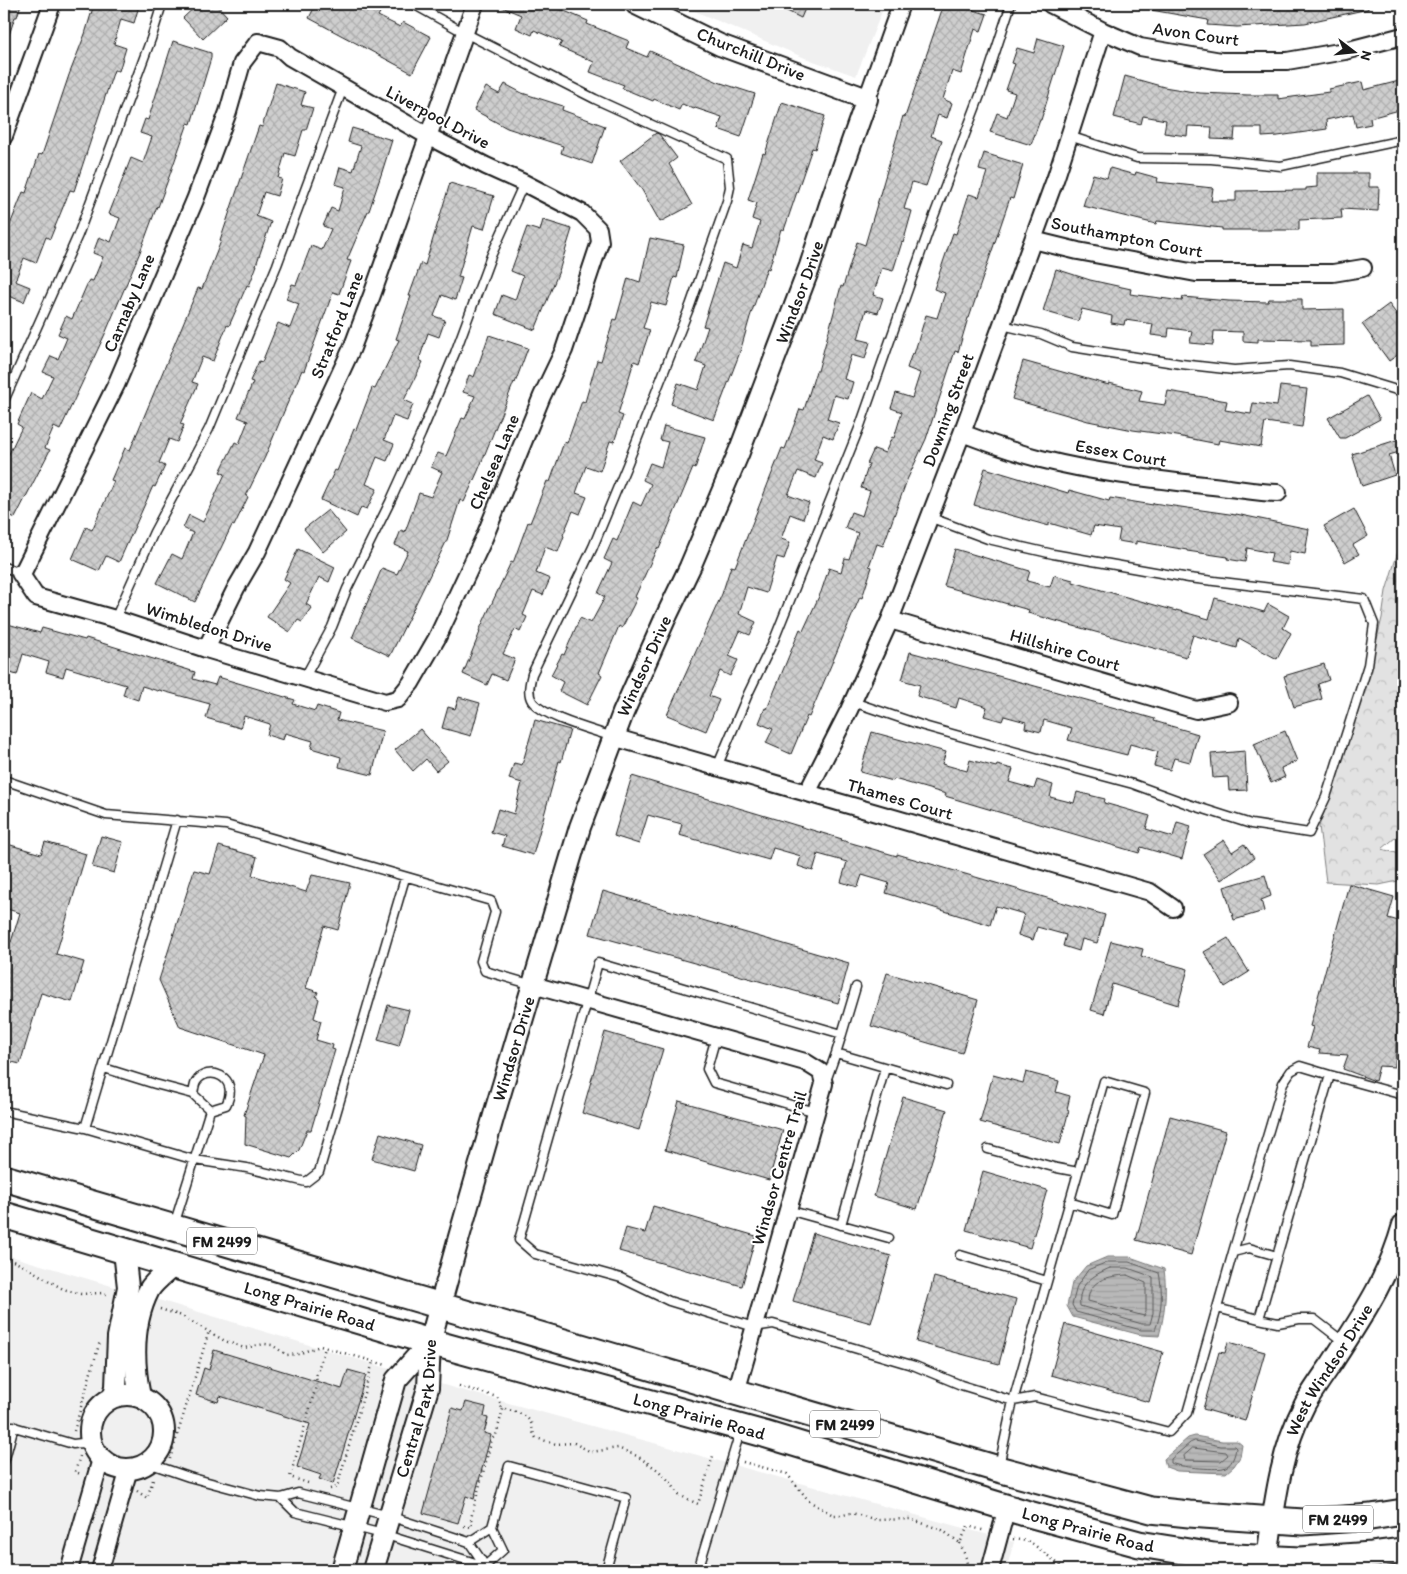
<svg xmlns="http://www.w3.org/2000/svg" width="1407" height="1574" viewBox="0 0 1407 1574" font-family="Itim,sans-serif">
<style>
.built{fill:#f0f0f0}
.forest{fill:url(#forest-crowns);stroke:#7f7f7f}
.water{fill:url(#water-rules);stroke:#7a7a7a}
.lines{fill:none;stroke-linecap:round;stroke-linejoin:round}
.shore{stroke:#5a5a5a;stroke-width:1}
.building{fill:url(#building-cross-hatch);stroke:#1c1c1c}
.service-casing{stroke:#1c1c1c;stroke-width:11}
.minor-casing{stroke:#1c1c1c;stroke-width:20}
.tertiary-casing{stroke:#1c1c1c;stroke-width:24}
.primary-casing{stroke:#1c1c1c;stroke-width:29}
.path{stroke:#1c1c1c;stroke-width:2.5;stroke-dasharray:1 4;stroke-linecap:butt}
.service{stroke:#fff;stroke-width:8}
.minor{stroke:#fff;stroke-width:16}
.tertiary{stroke:#fff;stroke-width:20}
.primary{stroke:#fff;stroke-width:25}
.labels{text-anchor:middle;dominant-baseline:central;stroke-width:4;stroke-linejoin:round;paint-order:stroke}
.shield{fill:#fff;stroke:#606060;stroke-width:1}
.shield-label{font-size:16px;font-weight:bold;fill:#1c1c1c}
.street-label{font-size:18px;fill:#1c1c1c;stroke:#fff}
</style>
<defs>
<pattern id="forest-crowns" width="20" height="18" patternUnits="userSpaceOnUse" patternTransform="scale(1.25)"><rect width="20" height="18" fill="#e2e2e2"/><path d="M2 6a3 3 0 1 1 6 0M12 15a3 3 0 1 1 6 0" fill="none" stroke="#c1c1c1"/></pattern>
<pattern id="water-rules" width="6" height="5" patternUnits="userSpaceOnUse" patternTransform="scale(1.25)"><rect width="6" height="5" fill="#b8b8b8"/><path d="M0 2.5h6" fill="none" stroke="#9e9e9e"/></pattern>
<pattern id="building-cross-hatch" width="8" height="8" patternUnits="userSpaceOnUse" patternTransform="scale(1.25)"><rect width="8" height="8" fill="#cecece"/><path d="M0 0l8 8M0 8l8-8" fill="none" stroke="#b0b0b0"/></pattern>
</defs>
<rect width="100%" height="100%" fill="#fff"/>
<filter id="ink" filterUnits="userSpaceOnUse"><feTurbulence type="fractalNoise" baseFrequency=".02" numOctaves="2"/><feDisplacementMap in="SourceGraphic" scale="10" xChannelSelector="R" yChannelSelector="G"/><feConvolveMatrix kernelMatrix="1 2 1 2 8 2 1 2 1" color-interpolation-filters="sRGB"/></filter>
<g filter="url(#ink)">
<path class="built" d="M678 4H885L856 76 805 58Z
M4 1254 454 1388 1014 1542 1006 1570H4Z"/>
<path class="forest" d="M1403 535V831L1382 849 1403 855V880L1379 885 1326 882 1319 826 1333 789 1369 671 1382 618 1386 591Z"/>
<path class="water" d="M1107 1257H1130L1164 1269C1167 1292 1165 1313 1159 1336L1141 1335 1073 1317 1067 1306 1072 1283 1086 1266Z
M1195 1436 1222 1441H1237L1242 1445 1240 1457 1234 1466 1226 1473 1177 1471 1166 1467 1164 1459 1188 1438Z"/>
<g class="lines">
<path class="shore" d="M1108 1262H1129L1159 1273C1163 1290 1162 1314 1155 1330H1141L1076 1312 1072 1305 1077 1286 1088 1270Z
M1110 1268H1128L1153 1277V1313L1150 1324H1142L1080 1306C1077 1285 1093 1275 1110 1268Z
M1127 1275 1146 1283V1312L1144 1316 1088 1301C1089 1279 1109 1276 1127 1275Z
M1195 1441 1221 1446H1234L1236 1448C1235 1455 1232 1466 1223 1468 1215 1470 1178 1467 1171 1463V1459L1190 1443Z
M1193 1448 1226 1452 1228 1455 1221 1461 1185 1460 1184 1456Z"/>
</g>
<path class="building" d="M4 4H21L17 17H15L6 44 4 43Z
M94 4H132L139 6 134 23 121 19 114 44 126 48 119 71 114 70 74 191 70 190 50 239 46 237 36 263 24 258 15 281 30 287 24 302 9 296 4 308V240L23 192 26 193 39 154 42 155 69 75 85 34Z
M198 4H216L227 16 203 39 183 18Z
M316 4H371L382 9 378 16 400 27 403 22 431 37 412 73 309 18Z
M495 4H548L588 21 587 24 629 41 626 48 647 57 650 51 718 82 755 94 741 137 718 129 722 117 695 108 694 109 682 104 679 110 654 99 653 101 622 88 624 85 590 72 594 62 559 47 562 42 534 30 532 35 516 28 521 15Z
M773 4H807L801 18Z
M944 4H975L973 10 987 14 981 31 975 29 961 74 952 71 943 99 952 103 947 118 938 115 931 136 942 140 926 186 912 182 904 209 912 211 903 243 902 242 893 271 882 268 873 295 883 298 878 313 866 310 858 339 870 342 865 359 851 355 844 379 853 382 848 399 834 395 827 419 839 423 833 439 823 435 814 460 822 463 816 478 798 471 788 495 809 503 803 519 790 514 781 539 790 542 784 559 777 557 766 593 747 587 739 614 756 622 750 635 740 631 729 656 738 660 730 676 720 671 709 696 719 700 706 731 667 715 722 594 731 566 735 567 782 448 785 449 800 409 804 410 816 371H818L841 286 843 287 857 242 865 245 903 116 905 117Z
M1152 4H1368V9L1305 23 1237 27 1207 25 1208 20 1151 10Z
M1038 38 1064 46 1041 120H1040L1031 145 990 132 997 113 1007 117 1015 93 1006 90 1015 64 1012 63 1017 48 1034 53Z
M173 41 211 53V58L191 124 188 123 169 177 158 207 157 206 140 252 105 334 60 430 54 427 45 448 50 450 15 518 4 512V464L22 427 17 424 31 393 42 399 53 376 43 372 51 356 58 359 67 338 58 334 66 316 72 319 89 280 93 281 103 257 93 253 99 237 111 242 120 218 109 214 131 158 143 163 152 137 140 133 145 119 148 120Z
M1125 76 1164 87 1200 93 1248 95H1278V99L1329 92V89L1362 82 1364 90 1403 80V109L1370 118 1371 124 1356 127 1353 114 1326 120 1327 129 1278 136 1262 137V128H1235L1234 140 1211 139 1212 127 1188 126 1187 136 1164 133 1166 120 1143 116 1141 124 1114 117Z
M276 83 305 92 301 105 313 108 306 130H303L295 156 285 153 278 178 282 179 277 196 264 192 256 216 271 222 256 265H257L249 286 247 285 229 326 227 325 213 361 202 357 192 382 198 384 180 424 184 425 177 442 169 439 159 463 165 466 155 487 153 486 119 562 106 556 99 571 72 559 86 527 92 530 114 481 111 480 125 448 130 450 198 288 202 289 221 241H220L231 208 259 126 262 127Z
M505 84 522 93 563 106 562 110 605 126 592 164 561 153 563 146 507 128 474 110 486 87 499 94Z
M782 102 825 116 815 149 812 148 784 230 781 229 769 269 767 268 750 317 740 352 714 420 671 404 678 383 698 390 706 366 696 362 708 327 703 326 723 263 736 268 743 245 752 248 760 222 752 219 757 203 748 200 763 153 765 154Z
M352 128 392 140 382 172 369 211H368L347 260 351 261 339 294 333 292 304 371 302 370 285 409 265 457 246 496 248 497 234 526 232 525 195 602 157 583 172 554 182 559 193 533 183 528 189 515 203 522 225 474 220 472 235 442 239 444 248 421 238 417 253 382 250 381 259 361 262 362 278 323 290 328 299 304 286 299 292 284 296 285 311 246 322 250 331 229 323 226 331 208 338 211 345 187 335 184 340 167 353 171 361 146 348 142Z
M656 133 659 134 677 158 669 164 692 205 660 222 642 190 620 161Z
M984 153 1023 165 1013 199 1010 198 969 318H968L958 352 955 351 926 439 907 480 883 546 877 544 869 566 872 567 862 598 860 597 809 717 807 716 791 754 766 743 773 729 759 723 765 708 767 709 800 629 803 631 821 592 829 568 841 572 845 558 849 559 858 533 845 528 851 512 862 516 870 491 861 488 869 464H867L874 449 885 453 892 437 894 438 902 412 891 408 896 393 912 398 920 373 907 368 912 353 914 354 926 315 937 318 945 293 934 289 953 233 956 234 969 194 979 197 987 172 979 170Z
M1110 168 1135 175 1136 172 1158 178 1157 182 1213 188 1211 201H1236V191L1306 190V188L1317 187V173H1369V187H1379L1378 211 1341 209 1342 218 1299 220V230H1222V228L1157 221 1156 224 1083 206 1093 174 1107 178Z
M450 183 494 196 484 229 473 226 458 277 462 278 455 300 442 295 434 316 445 320 439 337 428 333 419 360 423 362 404 400 413 404 407 421 393 416 384 440 394 444 387 461 377 457 366 484 377 489 367 509 361 507 357 517 321 500 335 470 337 471 354 429 356 430 372 388 375 389 399 340 396 339 411 296H409L421 263 425 265Z
M543 220 572 229 559 271 535 330 495 314 502 295 515 300 523 276 511 271 527 227 540 231Z
M650 238 684 245 677 278 674 277 666 306 651 302 643 328 650 330 639 363 634 361 618 414 623 416 614 442 610 441 600 471 586 466 576 493 587 497 580 514 573 511 563 535 564 536 558 552 545 547 536 573 550 579 543 595 533 591 523 615 527 617 520 632 515 629 503 654 515 659 506 680 492 674 487 685 463 674 480 632 479 631 511 562 513 563 528 522 530 523 547 481 550 482 564 442 567 443 582 401 585 402 597 360 601 361 614 319 616 320 628 278 640 282Z
M1056 269 1090 280 1131 289 1130 294 1182 301 1183 297 1229 301 1268 302 1269 299H1302V310L1344 309V345L1311 346V340L1258 339V342L1243 341V332L1214 331 1213 345 1190 343 1192 331 1169 328 1168 337 1151 335 1153 324 1125 320 1124 325 1111 323 1112 316 1082 309 1078 321 1043 311Z
M1389 304 1403 323V351L1389 361 1362 324Z
M489 335 528 348 515 383 514 382 478 471 464 502 460 500 447 540 390 656 352 638 382 568 397 574 408 551 395 545 401 530 405 532 419 493 431 497 442 472 431 467 438 453 446 456 462 418 465 419 475 396 463 392 469 375 474 377Z
M1023 361 1109 385V383L1142 391 1139 401 1165 405 1168 391 1227 401 1225 410 1251 414 1253 403 1277 406 1280 386 1307 389 1302 427 1265 422 1261 447 1219 440 1218 444 1177 436 1133 430 1088 421 1012 399Z
M1367 396 1380 419 1345 438H1340L1328 418Z
M664 426 705 437 695 469 693 468 659 549 657 548 635 597 637 598 622 628 619 626 599 673 602 675 587 705 559 691 563 682 551 675 562 654 564 655 580 618 591 623 605 597 598 593 612 563 604 559 613 539 617 541 633 502 641 506 651 484 643 480 650 463 661 467 668 442 660 440Z
M1403 438V451L1389 455 1395 475 1362 486 1352 454Z
M985 468 1068 493 1069 490 1109 501 1110 498 1153 505V503L1236 515V514L1309 529 1305 554 1290 551 1288 565 1270 562 1272 553 1247 548 1245 562 1227 559 1228 557 1187 551V550L1136 541V544L1118 541 1120 530 1094 526 1091 535 1049 523V526L974 505Z
M1354 509 1368 536 1353 545 1359 554 1345 562 1324 526Z
M328 510 346 532 323 552 304 529Z
M298 549 335 567 329 582 319 577 306 604 312 608 302 622 298 620 290 632 267 617 290 583 284 579Z
M955 549 1030 571 1027 581 1050 587 1054 575 1073 580V582L1176 611V610L1209 619 1215 598 1264 612 1268 604 1289 616 1283 628 1291 633 1277 659 1239 638 1237 648 1193 635 1186 657 1070 625 1028 613 1029 610 944 586Z
M4 623 40 633 42 628 85 640 86 638 195 672 193 679 215 685 218 677 295 700 293 704 315 711 317 706 339 713 337 720 383 731 372 775 339 767 341 757 311 748 313 741 285 733 283 740 267 735 270 724 244 716 240 728 206 718 210 704 159 690 158 691 142 686 138 700 123 695 126 685 66 667 63 677 46 672 49 662 23 654 17 675 4 671Z
M910 652 1123 710 1155 719 1154 721 1198 734 1190 762 1174 758 1170 770 1154 766 1158 752 1130 744 1127 755 1068 740 1072 728 1044 720 1041 732 1025 728 1026 722 1004 716 1002 721 984 716 987 707 959 698 956 708 917 696 920 685 902 680Z
M1324 664 1329 680 1318 684 1322 699 1294 707 1284 676Z
M459 697 480 703 471 736 442 728 448 707 455 709Z
M535 720 570 730 561 762 559 761 533 855 502 846 505 836 491 832 498 809 514 814 522 783 509 779 514 763 522 765Z
M420 729 448 761 436 771 426 759 413 771 395 750Z
M1285 731 1297 761 1281 768 1285 777 1271 783 1254 744Z
M872 732 946 752 942 764 967 771 970 760 996 767 997 765 1013 769 1009 782 1034 789 1037 780 1053 785 1050 797 1074 803 1077 792 1105 799 1104 803 1150 816 1146 829 1173 837 1177 822 1191 826 1182 859 1141 847 1139 853 985 808 945 796 946 794 894 779 893 781 860 772Z
M1245 751 1247 790 1229 791 1228 777 1213 778 1211 754Z
M632 776 842 839 841 840 897 856V854L1105 915 1097 943 1082 939 1079 951 1063 946 1066 935 1037 927 1033 940 1018 935 1024 914 996 906 990 925 886 893 889 883 862 875 858 887 841 882 847 862 818 854 813 871 798 866 801 856 773 848 769 860 679 835 682 824 655 817 648 815 639 844 614 836Z
M101 836 123 842 114 873 92 867Z
M1224 840 1232 852 1244 844 1254 858 1221 880 1203 854Z
M45 842 86 854 56 954 84 962 72 1002 41 993 20 1064 4 1060V940L11 942 20 913 4 908V843L41 854Z
M219 846 257 857 252 875 306 892 312 875 350 883 338 930 324 926 306 988 318 992 316 997 319 999 314 1018 321 1021 316 1040 333 1045 332 1049 335 1050 311 1130H307L299 1150 291 1158 245 1144 246 1116 244 1115 264 1055 180 1027 159 980 194 870 210 874Z
M1265 875 1271 896 1261 900 1264 911 1234 920 1224 887Z
M1349 884 1394 897 1388 918 1402 922 1397 940 1395 972H1401L1400 1006H1398L1395 1067 1379 1066 1375 1081 1343 1069 1348 1055 1319 1053 1320 1050 1307 1047 1313 1027 1310 1026Z
M603 891 849 963 838 1003 590 934Z
M1228 938 1249 972 1225 987 1204 952Z
M1111 941 1143 949 1141 956 1188 969 1178 1005 1112 984 1104 1014 1091 1010Z
M887 973 978 1000 962 1053 871 1026Z
M388 1005 409 1010 399 1046 378 1040Z
M605 1032 663 1049 639 1130 582 1113Z
M1026 1072 1059 1081 1056 1092 1070 1096 1067 1109 1069 1110 1060 1144 980 1122 993 1075 1023 1083Z
M903 1097 947 1110 917 1209 874 1196Z
M679 1101 783 1130 769 1180 665 1150Z
M1170 1116 1226 1131 1191 1255 1136 1240Z
M380 1133 421 1145 414 1171 372 1159Z
M983 1171 1047 1190 1030 1248 966 1230Z
M653 1206 756 1236 742 1286 619 1251 626 1228 645 1233Z
M813 1233 891 1256 871 1323 793 1301Z
M934 1277 1016 1299 999 1364 916 1342Z
M1065 1324 1163 1352 1149 1402 1051 1375Z
M1228 1342 1265 1352 1245 1421 1203 1409 1219 1352 1225 1353Z
M214 1350 342 1389 348 1370 366 1375 333 1484 319 1479 321 1475 297 1467 310 1424 220 1396 218 1402 196 1395 204 1368 209 1370Z
M466 1402 486 1407 484 1417 488 1418 484 1433 491 1435 474 1499 466 1496 458 1523 423 1513 452 1408 463 1411Z"/>
<g class="lines">
<g class="service-casing">
<path id="service" d="M413 4 465 33 595 99 727 159 730 187 727 201 690 306 627 465 593 547 532 674C530 682 527 693 532 701 543 717 593 730 613 737
M1069 136 1137 158 1211 159 1281 166 1403 140
M1002 325 1041 334 1072 347 1181 364 1234 370 1289 366 1340 373 1403 392
M4 401 78 235 151 39 162 4
M4 567 20 573
M115 619 154 532 209 429 277 265 343 88
M305 677 332 627 347 589 390 502 421 434 455 353 491 256 524 183
M853 702 924 726 1077 769 1133 784 1188 804 1251 824 1309 833 1326 797 1368 665 1374 624 1364 599 1189 578 1053 554 988 539 929 517
M717 767 748 694 774 640 860 426 932 221 987 77 1011 4
M4 780 106 815 226 825 491 901 495 912 481 961 485 971 533 985
M842 1034 856 987
M716 1037 707 1069 714 1083 816 1112
M836 1053 946 1085
M104 1068 155 1084 193 1094
M826 1081 836 1053 842 1034 598 963 519 1240 535 1254 621 1278 669 1301 754 1327 773 1324 915 1366 961 1385 1013 1401 1035 1397 1169 1432 1187 1413 1233 1252 1249 1248 1277 1256 1330 1075 1403 1095
M4 1111 85 1128 195 1160 247 1168 306 1182 319 1172 405 878
M85 1128 177 820
M988 1149 1057 1168 1078 1172
M788 1210 889 1238
M174 1225 210 1110 193 1094C194 1090 194 1085 196 1082 207 1064 241 1076 226 1105L210 1110
M841 1225 885 1068
M1233 1252 1283 1083 1291 1071 1300 1066 1330 1075
M960 1255 1047 1281
M1277 1256 1259 1319 1278 1323 1299 1319H1314L1345 1343
M1217 1308 1259 1319
M4 1424 73 1444 91 1442
M4 1462 14 1426
M148 1463 189 1477 260 1496 281 1498 298 1493 389 1516 460 1539 469 1542 488 1570
M999 1466 1013 1401 1104 1081 1145 1093 1112 1215 1069 1202
M281 1498 295 1512 383 1534 485 1566
M469 1542 492 1527
M485 1566 503 1550 492 1527 509 1466 626 1498 606 1570
M698 1570 740 1432"/>
</g>
<g class="minor-casing">
<path id="minor" d="M1050 4 1103 31 1140 47 1221 61H1287L1345 51 1403 36
M258 42 280 48 290 57 428 136 486 166 524 183 582 213 598 229 600 242 564 350 542 396 484 538 437 638 411 683 398 699 385 702 206 649 115 619 36 597 20 573 24 570 116 385 195 200 228 112 242 63Z
M867 99 901 4
M4 136 52 4
M1033 240 1078 251 1196 273H1333L1363 268
M962 433C988 443 1014 452 1041 459 1100 474 1161 480 1221 487 1240 489 1258 493 1278 493
M890 620 1196 710 1229 703
M206 649 236 588 257 552 352 348 372 295 475 4
M613 737 1150 892 1173 908
M807 793 849 710 890 620 962 433 1056 177 1103 31
M533 985 805 1062 821 1072 824 1084 736 1392
M69 1570 101 1459
M100 1570 129 1469
M990 1570 1007 1507"/>
</g>
<g class="tertiary-casing">
<g id="tertiary">
<circle cx="127" cy="1432" r="37"/>
<path d="M113 1397 116 1387 118 1337 128 1287 124 1251"/>
<path d="M140 1397C133 1362 132 1323 149 1290 154 1281 166 1273 174 1265"/>
<path id="s1" d="M1267 1559C1274 1507 1280 1451 1305 1404 1313 1390 1323 1376 1332 1363 1362 1316 1388 1279 1403 1225"/>
<path d="M342 1570 396 1380 430 1342"/>
<path id="s2" d="M373 1570 428 1388 430 1342 459 1237 496 1108 580 827 623 713 665 619 690 567 739 452 810 266 832 198 867 99 720 45 636 4"/>
</g>
</g>
<g class="primary-casing">
<g id="primary">
<path d="M4 1178 998 1469 1151 1510 1189 1514 1303 1522 1371 1517 1403 1512"/>
<path id="s3" d="M4 1215 430 1342 764 1434 1025 1513 1139 1544 1214 1556 1300 1560 1372 1555 1403 1551"/>
</g>
</g>
<path class="path" d="M4 1257 26 1267 63 1289 81 1294 103 1293 108 1295
M160 1309 182 1316 225 1341 244 1348 265 1344 272 1345 287 1355 298 1354 320 1346 386 1365
M459 1386 497 1397 502 1408C511 1411 526 1413 531 1423 533 1429 532 1432 536 1438L556 1444 574 1443 591 1452 618 1448 637 1456 658 1470 671 1483 679 1495 698 1504 713 1456
M74 1431 100 1341
M80 1456 75 1472 81 1474
M170 1459 209 1331
M743 1462 787 1474 809 1501 833 1515H843L852 1513 877 1520 910 1519 942 1530 960 1543 968 1526 986 1531
M308 1483 290 1477 317 1383 316 1376 325 1348
M330 1489 337 1487 373 1362
M137 1491 147 1498 154 1477
M464 1526 472 1527 471 1518 492 1439 496 1435 503 1409
M1013 1539 1027 1541 1033 1544 1066 1570
M960 1543 966 1558 968 1570"/>
<use href="#service" class="service"/>
<use href="#minor" class="minor"/>
<use href="#tertiary" class="tertiary"/>
<use href="#primary" class="primary"/>
</g>
</g>
<g class="labels">
<g class="shield">
<rect x="187" y="1227.5" width="70" height="27" rx="4"/>
<rect x="810" y="1410.5" width="70" height="27" rx="4"/>
<rect x="1303" y="1505.5" width="70" height="27" rx="4"/>
</g>
<g class="shield-label">
<text x="222" y="1241">FM 2499</text>
<text x="845" y="1424">FM 2499</text>
<text x="1338" y="1519">FM 2499</text>
</g>
<g class="street-label">
<text transform="translate(1196 34) rotate(8)">Avon Court</text>
<text transform="translate(751 54) rotate(22)">Churchill Drive</text>
<text transform="translate(438 117) rotate(28)">Liverpool Drive</text>
<text transform="translate(1127 237) rotate(11)">Southampton Court</text>
<text stroke="none"><textPath href="#s2" startOffset="1351">Windsor Drive</textPath></text>
<text transform="translate(129 303) rotate(-67)">Carnaby Lane</text>
<text transform="translate(337 325) rotate(-68)">Stratford Lane</text>
<text transform="translate(948 410) rotate(-70)">Downing Street</text>
<text transform="translate(1121 453) rotate(10)">Essex Court</text>
<text transform="translate(494 462) rotate(-67)">Chelsea Lane</text>
<text transform="translate(209 627) rotate(17)">Wimbledon Drive</text>
<text transform="translate(1065 650) rotate(16)">Hillshire Court</text>
<text stroke="none"><textPath href="#s2" startOffset="946">Windsor Drive</textPath></text>
<text transform="translate(900 799) rotate(16)">Thames Court</text>
<text stroke="none"><textPath href="#s2" startOffset="541">Windsor Drive</textPath></text>
<text transform="translate(779 1168) rotate(-74)">Windsor Centre Trail</text>
<text stroke="none"><textPath href="#s3" startOffset="319">Long Prairie Road</textPath></text>
<text stroke="none"><textPath href="#s1" startOffset="202">West Windsor Drive</textPath></text>
<text stroke="none"><textPath href="#s3" startOffset="724">Long Prairie Road</textPath></text>
<text stroke="none"><textPath href="#s2" startOffset="168">Central Park Drive</textPath></text>
<text stroke="none"><textPath href="#s3" startOffset="1129">Long Prairie Road</textPath></text>
</g>
</g>
<rect width="1407" height="1574" fill="none" stroke="#fff" stroke-width="20"/>
<rect x="10" y="10" width="1387" height="1554" fill="none" stroke="#1c1c1c" stroke-width="2" filter="url(#ink)"/>
<g transform="translate(1354 52) rotate(106)" stroke="#ffffff" stroke-width="4" paint-order="stroke">
<path d="M0-4L9 19L0 12L-9 19Z" fill="#1c1c1c"/>
<text y="-8" font-size="14" font-weight="bold" text-anchor="middle" fill="#1c1c1c">N</text>
</g>
</svg>
